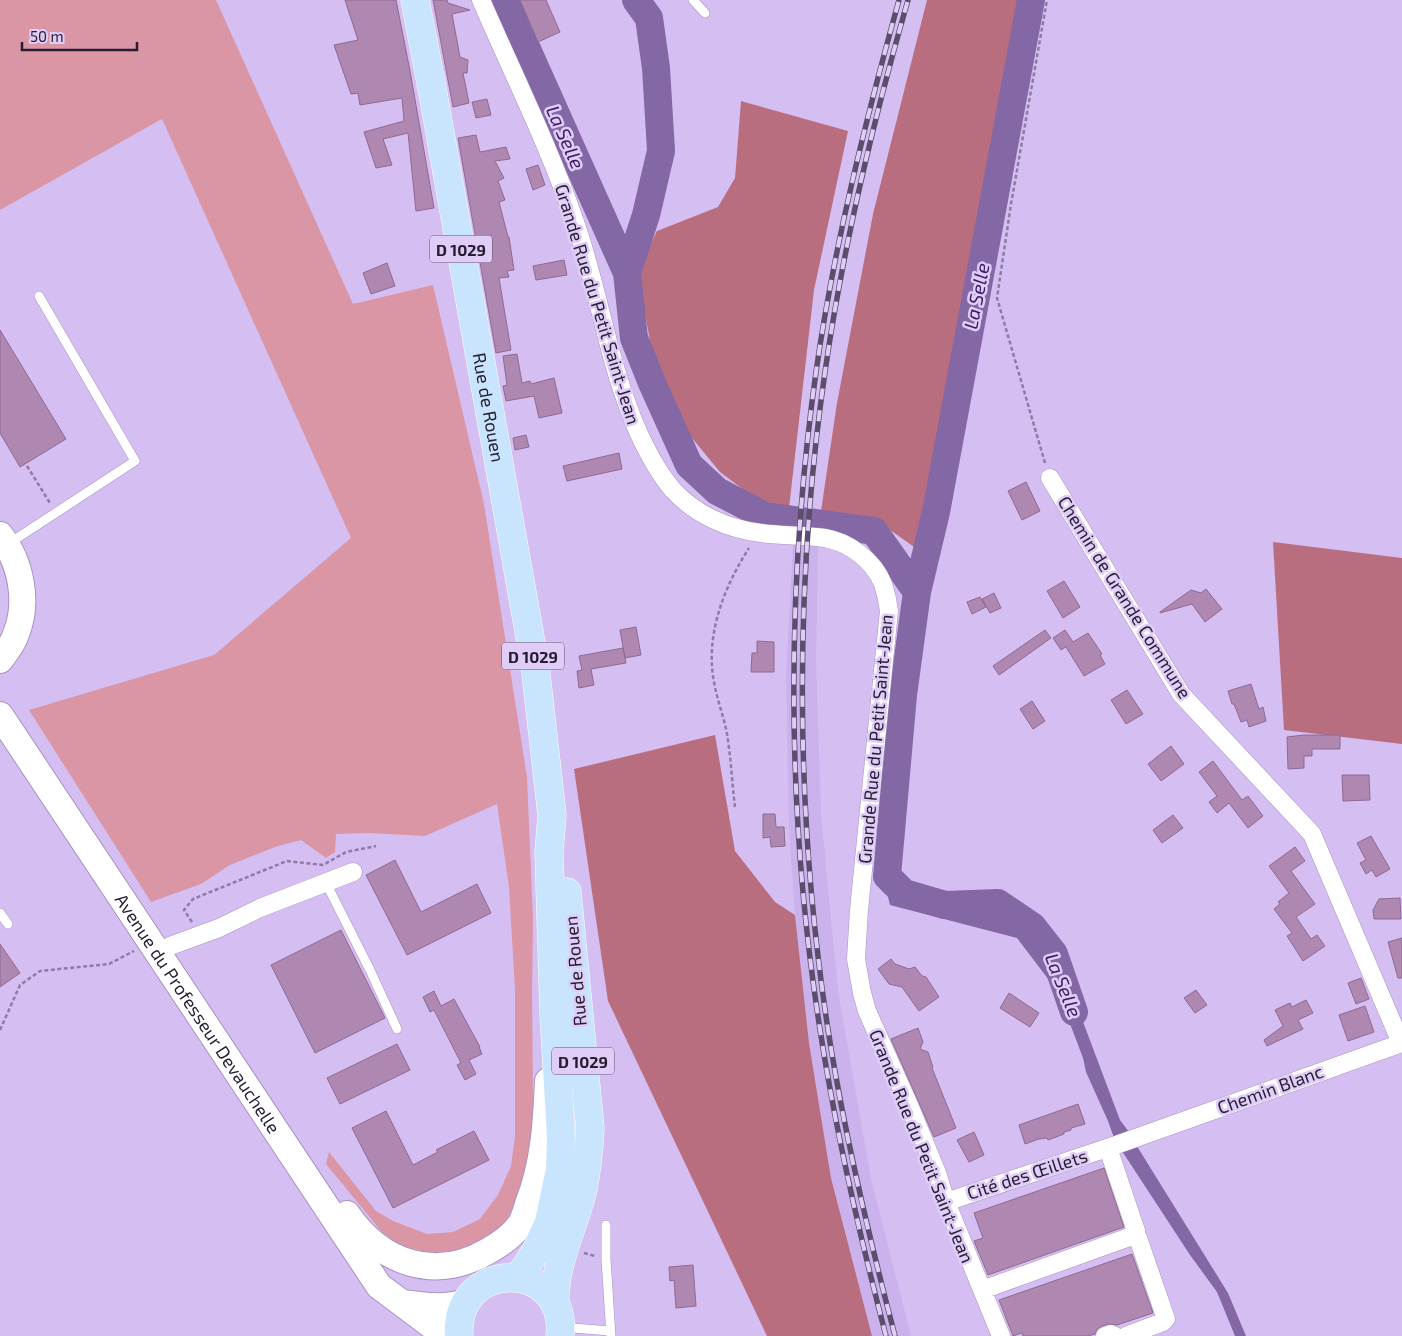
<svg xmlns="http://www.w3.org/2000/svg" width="1402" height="1336" viewBox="0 0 1402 1336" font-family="'Exo 2',sans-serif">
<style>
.built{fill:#ccb2ec}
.green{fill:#db96a5}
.forest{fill:#b96e80}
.water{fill:#8468a5}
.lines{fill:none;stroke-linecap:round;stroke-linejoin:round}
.river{stroke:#8468a5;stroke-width:28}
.building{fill:#af88b1;stroke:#8f6992}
.lane-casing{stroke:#a892c3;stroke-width:10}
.street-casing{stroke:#a892c3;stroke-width:19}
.secondary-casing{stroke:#a892c3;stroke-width:28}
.primary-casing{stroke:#fff;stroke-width:29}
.path{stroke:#8d7ca3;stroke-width:2.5;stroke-dasharray:4 2.5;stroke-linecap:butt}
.lane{stroke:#fff;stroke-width:9}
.street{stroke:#fff;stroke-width:18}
.secondary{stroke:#fff;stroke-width:26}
.primary{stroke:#c9e5fe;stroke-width:28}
.rail-casing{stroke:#5b4e6c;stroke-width:5.5}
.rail{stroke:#dfcdf7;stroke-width:4;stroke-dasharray:11;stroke-linecap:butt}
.labels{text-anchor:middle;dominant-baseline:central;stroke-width:5;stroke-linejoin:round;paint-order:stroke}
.shield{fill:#dfcdf7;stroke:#5e526c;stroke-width:1}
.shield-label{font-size:16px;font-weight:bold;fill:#261d31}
.street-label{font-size:18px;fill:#261d31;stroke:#dfcdf7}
.water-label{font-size:19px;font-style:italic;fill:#401763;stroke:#dfcdf7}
</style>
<rect width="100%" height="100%" fill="#d5bef2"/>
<path class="built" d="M793 544 818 547 816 661 821 814 838 991 871 1179 911 1336H872L831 1178 809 1043 795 915 789 827 786 674Z"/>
<path class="green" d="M0 0H216L353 304 433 285 484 504 527 777 533 919 532 991 533 1105 530 1149 527 1166 514 1204 508 1218 495 1234 475 1249 445 1254 425 1252 400 1245 382 1232 326 1164 329 1152 376 1211 393 1221 427 1234 453 1232 480 1219 498 1195 511 1166 515 1136V989L509 887 497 804 425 836 368 833 336 834 335 852 326 858 301 840 275 847 230 865 201 884 151 902 29 710 214 655 351 538 162 119 0 210Z"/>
<path class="forest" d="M927 0H1021L917 549 876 520 821 511 837 403 873 214Z
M741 101 848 131 814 290 789 508 756 499 720 472 687 432 651 346 637 271 657 231 718 207 735 178Z
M1273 542 1402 558V744L1284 730Z
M715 735 735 851 775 902 795 915 809 1043 831 1178 872 1336H767L608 1001 574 769Z"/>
<path class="water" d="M888 897 984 914 1012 922 1029 932 1054 964 1071 990 1120 1120 1129 1132 1114 1138 1108 1121 1086 1072 1083 1058 1058 992 1017 938 890 905Z
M1135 1143 1228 1293 1246 1336H1235L1217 1292 1190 1255 1120 1148Z"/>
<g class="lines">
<path class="river" d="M505 0 627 273 634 338 652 383 689 465 717 491 765 516 874 531 917 592 903 695 887 876 904 893 945 905 998 903 1032 926 1054 954 1074 1012
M627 273 646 215 661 151 656 68 649 18 636 0
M917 592 936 512 1031 0"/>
</g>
<path class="building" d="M345 0H396L410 71 434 208 416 211 408 133 383 139 392 165 376 168 364 132 404 121 402 98 360 105 358 93 351 94 334 45 358 40Z
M433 0H447L448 3 470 10 452 14 460 57 468 60 467 73H463L469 103 453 107Z
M520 0H546L560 32 538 42Z
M487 99 491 115 476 118 472 102Z
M476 135 480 152 506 147 510 159 495 161 504 178 498 181 505 200 499 202 508 237H509L514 270 507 271 509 277 499 278 511 350 496 353 458 138Z
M538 165 545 185 533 190 526 169Z
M564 260 567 275 536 280 533 266Z
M387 263 395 286 371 294 363 273Z
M0 330 66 439 20 467 0 433Z
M517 354 522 383 530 381 531 384 554 378 562 413 539 418 534 396 506 401 503 386 507 385 503 356Z
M526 435 529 447 515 450 513 438Z
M619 453 622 469 567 481 563 466Z
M1026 482 1040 511 1022 520 1008 491Z
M1064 581 1080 607 1063 618 1047 591Z
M1206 589 1222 609 1205 622 1192 604 1160 613V612L1191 590 1201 593Z
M994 593 1001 608 990 613 982 599Z
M980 597 986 607 972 614 967 602Z
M636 627 641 655 625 658 620 630Z
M1045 630 1051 638 999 675 993 666Z
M1065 630 1073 642 1088 633 1102 654 1100 655 1105 664 1084 676 1066 647 1067 646 1061 650 1053 638Z
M757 641 774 642V672H751L752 653H757Z
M623 648 626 663 591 669 594 685 579 688 577 671 582 670 579 656Z
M1251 684 1259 709 1263 707 1266 721 1249 727 1247 720 1241 722 1234 704H1232L1228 691Z
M1127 690 1143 714 1126 724 1111 700Z
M1032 701 1045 721 1033 729 1020 709Z
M1304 735H1340V749H1312V756H1304V768L1288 769 1287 737Z
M1171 746 1184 764 1161 781 1148 764Z
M1213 761 1242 800 1248 796 1263 816 1248 828 1229 803 1217 813 1209 802 1217 796 1199 772Z
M1342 775H1369L1370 800 1343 801Z
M763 814H775L776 827H784L785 846 771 847 770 837 763 838Z
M1173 815 1183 828 1162 843 1153 830Z
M1371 836 1390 869 1376 877 1372 870 1366 874 1360 863 1366 860 1357 843Z
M1295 847 1305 861 1291 871 1315 904 1296 917 1311 939 1317 935 1325 946 1303 961 1287 936 1292 933 1274 909 1280 904 1278 902 1289 893 1269 866Z
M395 860 421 912 477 884 491 913 407 955 366 875Z
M1400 898 1401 919H1374L1373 910 1379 899Z
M341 930 385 1018 315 1053 271 965Z
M1402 938V978H1398L1388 942Z
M0 944 20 973 0 987Z
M891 959 895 964 909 969 915 967 922 976 926 977 939 997 919 1011 902 987 889 984 878 969Z
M1361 978 1369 999 1356 1004 1348 983Z
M1196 990 1207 1005 1195 1013 1184 998Z
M434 991 441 1006 454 999 480 1047H479L482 1054 469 1060 476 1074 465 1080 457 1065 461 1063 434 1010 430 1012 423 997Z
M1009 993 1039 1013 1030 1027 1000 1008Z
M1306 1000 1313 1013 1298 1020 1303 1029 1267 1046 1264 1040 1283 1026 1275 1010 1290 1003 1292 1007Z
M1365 1006 1374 1032 1348 1041 1339 1015Z
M918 1028 923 1042 920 1049 928 1052 933 1067 932 1068 956 1128 934 1137 891 1039Z
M397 1044 410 1070 340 1104 327 1078Z
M1078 1104 1085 1124 1071 1128V1130L1064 1132V1134L1048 1140 1047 1138 1039 1139 1025 1144 1019 1125Z
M386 1111 413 1165 438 1152 436 1150 474 1131 489 1160 393 1208 352 1128Z
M974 1132 984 1155 969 1162 957 1140Z
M1104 1168 1124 1227 988 1275 974 1241 983 1238 974 1213Z
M1132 1254 1153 1313 1117 1325 1108 1324 1102 1326 1097 1329 1095 1334 1088 1336H1023L1022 1333 1013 1336 999 1300Z
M693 1265 696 1306 676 1308 674 1280 670 1281 669 1267Z"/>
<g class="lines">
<g class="lane-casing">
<path id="lane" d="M693 0 705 13
M8 544 135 461 39 296
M326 883 370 970 397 1029
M0 913 8 924
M606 1225V1259L611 1336
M561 1327 610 1331"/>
</g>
<g class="street-casing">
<path id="street" d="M481 0C513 74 550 148 576 225 600 294 609 369 640 436 649 455 659 474 673 490 696 515 728 529 761 533 783 536 804 535 825 538 849 542 874 561 883 584 886 593 888 602 889 611L859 910 856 959 862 993 867 1011 909 1105 937 1173 946 1202 1001 1336
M1050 478 1181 694 1312 834 1401 1043
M158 953 170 946 219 928 260 908 353 872
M1108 1148 1136 1231 1135 1235 1138 1238 1166 1319 1163 1322 1126 1336
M946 1202 1116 1145 1402 1043
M982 1290 1135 1235
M1105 1336 1111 1334 1115 1336"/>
</g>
<g class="secondary-casing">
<g id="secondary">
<path d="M0 535C21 562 29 602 16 634 13 644 6 652 0 660"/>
<path id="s1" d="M0 715 379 1286 431 1325 449 1336"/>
<path d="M347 1214C380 1262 434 1283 488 1251 499 1245 512 1236 520 1225 524 1219 526 1210 528 1204 544 1164 546 1123 548 1081"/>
<path d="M403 1303C428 1306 442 1309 466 1302"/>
</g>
</g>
<g class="primary-casing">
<g id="primary">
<path id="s2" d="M415 0 432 88 535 665 552 815 549 852 554 1015 561 1137 560 1169 549 1222 536 1251 523 1271 516 1277"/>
<path d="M555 1305C553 1265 574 1227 583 1189 587 1169 589 1148 590 1128L567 892"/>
<path d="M459 1336C454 1257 569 1260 560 1336"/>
</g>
</g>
<path class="path" d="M1045 463 997 298 1011 204 1047 0
M27 466 50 503
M735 807C732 783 731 758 727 734 724 717 717 700 714 682 705 635 724 587 749 548
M192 922 184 910 193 899 287 861 323 865 346 852 376 846
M0 1030 20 985 40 971 109 964 134 951
M584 1253 595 1256"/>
<use href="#lane" class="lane"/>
<use href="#street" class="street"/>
<use href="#secondary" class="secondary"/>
<use href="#primary" class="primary"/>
<g class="rail-casing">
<path id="rail" d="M886 1336C859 1233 835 1129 819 1023 786 809 786 587 816 372 834 246 865 123 899 0
M895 1336C868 1233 843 1129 827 1023 795 810 794 585 825 372 843 246 873 122 908 0"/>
</g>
<use href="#rail" class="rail"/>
</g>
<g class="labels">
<g class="shield">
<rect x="430" y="235.5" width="62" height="27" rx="4"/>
<rect x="502" y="642.5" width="62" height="27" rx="4"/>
<rect x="552" y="1047.5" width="62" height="27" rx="4"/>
</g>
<g class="shield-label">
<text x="461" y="249">D 1029</text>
<text x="533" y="656">D 1029</text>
<text x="583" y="1061">D 1029</text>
</g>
<g class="street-label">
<text transform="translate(598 304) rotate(73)">Grande Rue du Petit Saint-Jean</text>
<text stroke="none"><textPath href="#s2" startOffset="414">Rue de Rouen</textPath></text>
<text transform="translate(1125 597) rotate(58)">Chemin de Grande Commune</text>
<text transform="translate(875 739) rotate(-85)">Grande Rue du Petit Saint-Jean</text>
<text transform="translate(575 971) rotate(-95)">Rue de Rouen</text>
<text stroke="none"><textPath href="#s1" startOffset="358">Avenue du Professeur Devauchelle</textPath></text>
<text transform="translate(1270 1089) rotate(-20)">Chemin Blanc</text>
<text transform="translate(922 1146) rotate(68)">Grande Rue du Petit Saint-Jean</text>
<text transform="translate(1027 1174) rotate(-18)">Cité des Œillets</text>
</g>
<g class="water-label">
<text transform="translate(566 137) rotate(66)">La Selle</text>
<text transform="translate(976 296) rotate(-79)">La Selle</text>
<text transform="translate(1064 985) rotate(68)">La Selle</text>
</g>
</g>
<path d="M22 42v8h115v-8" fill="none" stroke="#261d31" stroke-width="2.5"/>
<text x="30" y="42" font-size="15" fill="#261d31" stroke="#dfcdf7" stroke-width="4" paint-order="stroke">50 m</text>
</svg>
